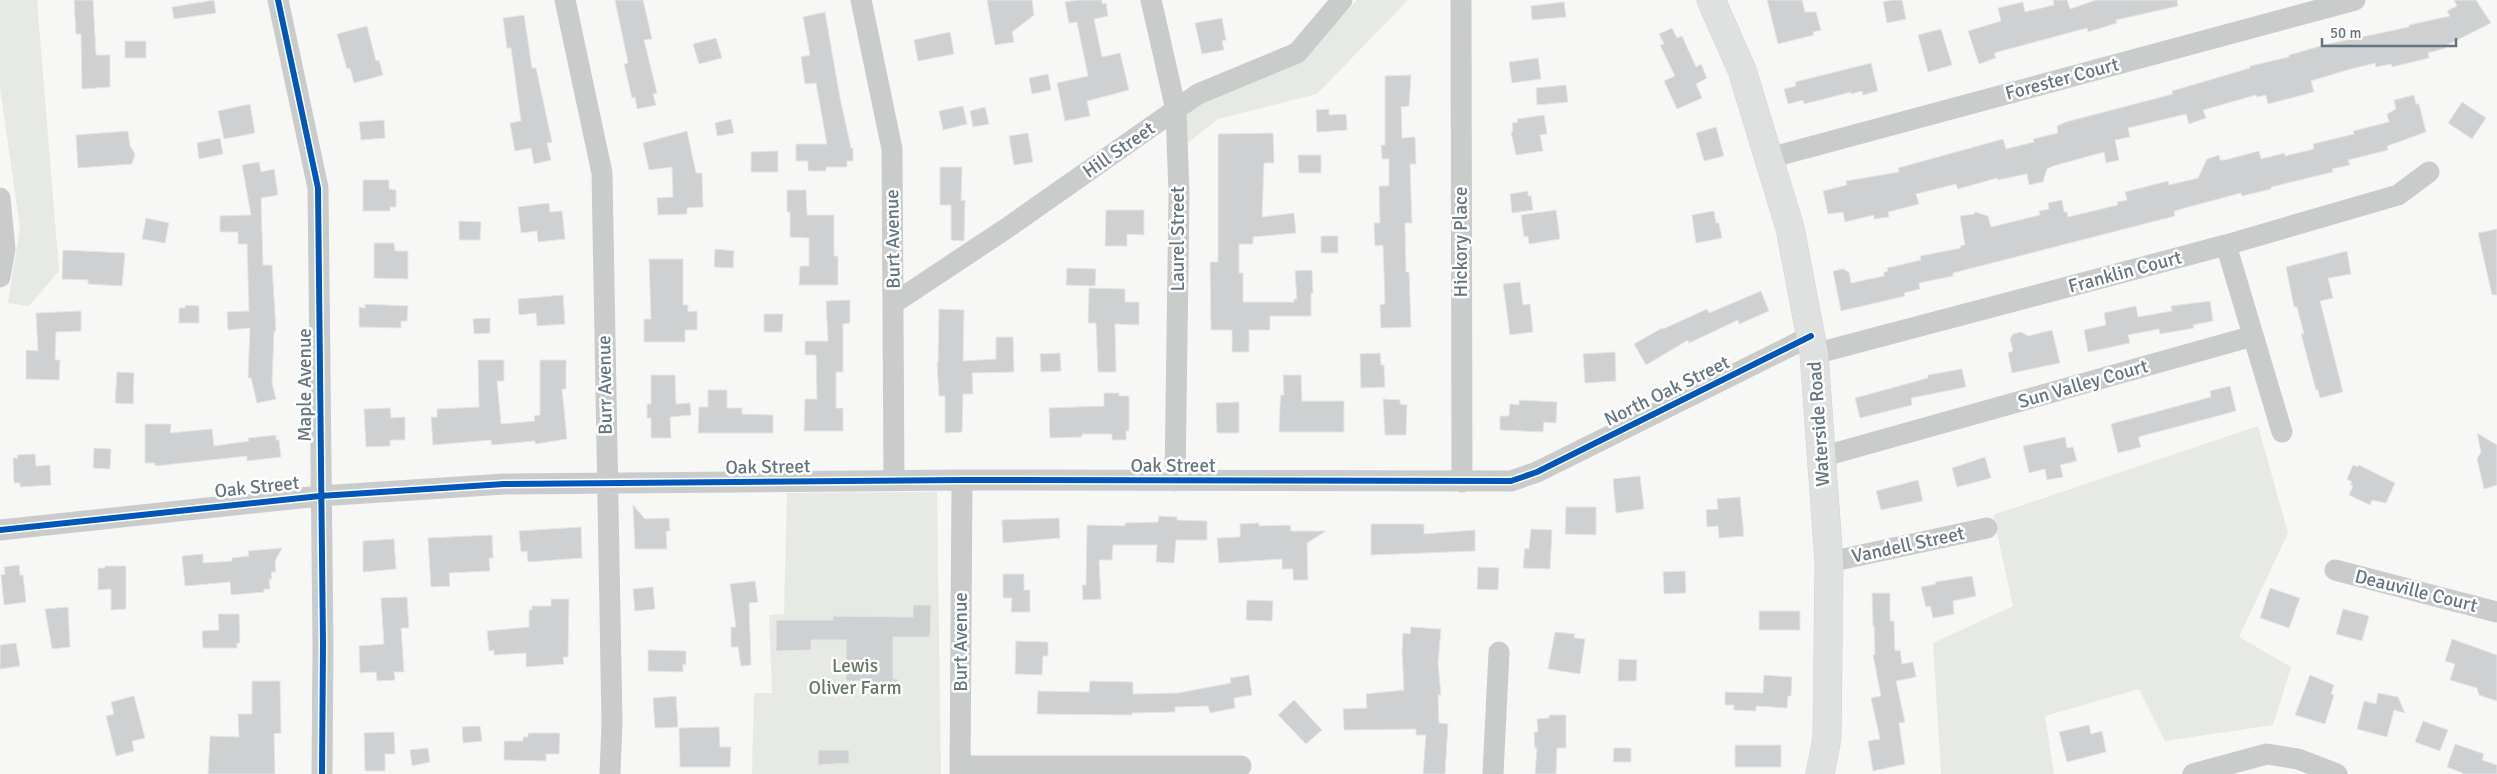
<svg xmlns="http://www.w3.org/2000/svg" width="2497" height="774" viewBox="0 0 2497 774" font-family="Signika,sans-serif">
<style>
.green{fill:#e6e9e4}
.building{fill:#ced0d1;stroke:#e6e6e6}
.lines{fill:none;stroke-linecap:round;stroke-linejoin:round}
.major-casing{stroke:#d3d4d4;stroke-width:29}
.minor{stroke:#cacccc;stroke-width:21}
.major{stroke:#dfe0e0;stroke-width:28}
.cycleway-casing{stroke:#fff;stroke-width:9}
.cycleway{stroke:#0057b8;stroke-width:6}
.labels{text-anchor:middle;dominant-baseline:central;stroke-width:5;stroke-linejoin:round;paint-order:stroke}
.street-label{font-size:19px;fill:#647480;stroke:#fff}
.park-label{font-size:19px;fill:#667863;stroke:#fff}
</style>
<rect width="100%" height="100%" fill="#f7f7f6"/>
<path class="green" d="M0 0H37L59 271 29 306 8 303 20 228 0 87Z
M1357 0H1408L1317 94 1218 119 1185 145 1181 115 1212 95 1303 59Z
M2258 426 2288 533 2239 637 2291 667 2273 725 2165 741 2139 689 2045 716 2054 774H1941L1933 643 2013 606 1993 515Z
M937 492 941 774H752L754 693H772L769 615 784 614 787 493Z"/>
<path class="building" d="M74 0H93L96 55H110V87L82 89 81 34H76Z
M214 0 216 13 174 19 172 7Z
M615 0H643L652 39 644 40 657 93 653 94 656 105 637 109 635 97 632 98 624 64 628 63Z
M987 0H1032L1034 15 1012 32 1014 42 995 45Z
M1078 0H1102V4L1106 3 1108 16 1094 19 1102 57 1120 53 1129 90 1087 101 1090 116 1065 121 1057 83 1088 76 1077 22 1069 23 1065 2Z
M1767 0H1802L1805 12H1816L1821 30 1813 32 1814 35 1778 44Z
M1892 0H1902L1906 19 1887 23 1883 2Z
M2053 0H2067L2070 9 2096 0H2177L2178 6 2116 20 2117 23 2088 32 2087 28 1994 53 1996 58 1979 64 1968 31 2001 21 1998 8 2023 2 2025 12 2054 5Z
M2454 0H2476L2491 23 2445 46 2446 48 2428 53 2429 58 2392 67 2391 64 2376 67 2375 63 2347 70 2311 81 2314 92 2268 104 2266 95 2257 97 2256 95 2203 110 2206 118 2189 124 2186 114 2128 128 2130 137 2115 140 2119 160 2106 163 2104 152 2053 166 2047 169 2043 182 2029 185 2027 174 1997 180V178L1958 189 1956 184 1916 194 1919 204 1888 212 1889 217 1874 219V215L1845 222 1843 212 1828 214 1823 191 1847 185 1846 181 1899 172 1898 168 2003 139 2006 149 2034 142 2033 139 2058 133 2057 126 2066 122 2173 94 2172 91 2250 68V66L2289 57V55L2328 44 2409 27V25L2450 16 2447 11 2457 6Z
M1564 2 1566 17 1532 20 1531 6Z
M825 12 840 98 851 148H853V161H847V167H826V171H808V161H796V144H827L816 83 805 84 801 57 810 55 803 17Z
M524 15 532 68H536L552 142 547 143 551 160 534 164 531 148 515 151 510 123 521 121 511 48H507L503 18Z
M1222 18 1226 40 1222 41 1224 50 1202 54 1195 23Z
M367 26 376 61 379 60 383 75 354 83 350 68 347 69 337 34Z
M1672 28 1677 38 1682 36 1696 67 1701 64 1707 78 1696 84 1702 98 1677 109 1664 81 1675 76 1660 45 1664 44 1659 34Z
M1941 29 1952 65 1928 72 1918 35Z
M950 32 954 54 918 61 914 40Z
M716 38 722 58 699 64 693 44Z
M125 41H146V58H125Z
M1538 58 1541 79 1512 83 1509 62Z
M1871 63 1878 91 1863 95 1862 91 1851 94V92L1804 104 1803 100 1788 104 1784 89 1796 86 1795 82Z
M1048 74 1051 90 1032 94 1029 78Z
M1411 75 1409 106 1401 107 1402 138 1415 137 1416 164H1410L1412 223H1405L1406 272H1409L1411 327 1381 328 1380 305 1385 304 1383 245 1375 246 1374 223H1380L1379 186H1389V159H1382L1381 145H1385V76Z
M1566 85 1568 102 1537 105 1536 88Z
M2414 95 2416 104H2419L2426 132 2387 146 2388 150 2348 160 2350 165 2332 169 2333 172 2271 187V189L2242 196 2241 193 2192 206 2174 211 2175 216 1953 273V276L1919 283 1920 289 1904 293 1905 296 1841 311 1833 271 1843 269 1849 272 1851 283 1884 276V272L1888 271 1887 268 1921 260 1920 256 1961 248 1960 246 1965 245 1960 216 1974 214 1975 212 1988 216 1991 227 2040 215 2039 211 2049 209 2048 203 2062 200 2064 212H2067L2068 217 2118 205 2117 202 2127 200 2125 192 2168 181 2169 185 2198 178 2207 159 2219 155 2220 160H2225L2259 151 2261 159 2285 153V156L2314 149 2313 144 2354 134 2353 131 2389 122 2387 114 2396 109 2394 100Z
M2462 102 2486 118 2472 139 2448 123Z
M250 104 255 133 224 139 218 111Z
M963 106 967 124 943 130 939 111Z
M985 107 989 124 973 127 970 111Z
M1329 109V115L1346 114 1347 130 1317 132 1316 110Z
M1544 115 1547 134 1540 135 1543 151 1516 155 1511 132H1513L1512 123 1518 122 1517 119Z
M731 119 734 133 717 136 715 123Z
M384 120 385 138 361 140 359 122Z
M1716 127 1724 156 1704 161 1696 133Z
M128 131 130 146 135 154 132 164 78 168 76 135Z
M687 131 696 173H702L703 207 687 208V214L658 215 657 198 673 197 672 167 649 170 643 143Z
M1028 133 1033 162 1014 165 1009 136Z
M1273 133 1274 163H1264L1262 217 1294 213 1296 233 1253 237V244H1239V273H1243V302H1294V299H1297L1295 271 1312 270 1313 293H1311V316H1270V330H1249V352H1232V330H1211L1210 262H1218V134Z
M220 138 223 154 199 159 197 143Z
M778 151V172H751V152Z
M1298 155H1321V173H1299Z
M259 162 261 172 274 169 278 195 261 198 263 265H272L276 331H274L272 383 276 399 257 403 251 378H248L250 328 228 330 227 312 249 311 247 244H238V232H220V216L251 215 242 165Z
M940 167H962L961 201 965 200 964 241 951 240V205H940Z
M363 180H389V189L396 190V207H390V211H363Z
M787 190H806L807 215H834V256H838V285H799L800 266H809V238L790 237V212H787Z
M1528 191V196H1531L1533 210 1512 213 1510 194Z
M549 203 550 212 562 211 565 239 538 242 537 231 521 233 518 207Z
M1106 210H1144V235L1127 234V246H1105Z
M1556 210 1560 239 1529 244 1528 236 1524 237 1521 215Z
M1714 211 1716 223H1719L1722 238 1696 243 1692 215Z
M146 218 169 223 165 243 142 239Z
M459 221 481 222 480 240H459Z
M2497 229V295H2492L2478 233Z
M1321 236H1338V253H1321Z
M374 243H394L395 251H408V279L374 278Z
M715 249 734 251 733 268 714 267Z
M63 250 125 253 122 286 88 284V280L62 279Z
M2347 251 2351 274 2328 278 2333 298 2320 301 2343 392 2320 398 2318 390H2316L2301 334H2304L2297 307H2294L2286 267Z
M649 259H683V305H688V312L697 311V330H685V342H644V319H651Z
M1067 268 1096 269 1095 286 1066 285Z
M1520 282 1523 305 1530 304 1533 332 1510 335 1503 284Z
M1089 288 1125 289V302H1139V325L1115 324 1116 372H1098L1096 323H1088Z
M1761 291 1769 311 1739 324 1738 320 1689 343 1688 340 1646 365 1634 344 1662 328 1663 329 1707 309 1709 313Z
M563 295 565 324 537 326 536 313 519 315 518 299Z
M850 300V323L843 324V372H836V408H843V431H804L805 399H817L816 355H805V341H828L826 301Z
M2210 301 2213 321 2193 325 2194 328 2160 334 2159 329 2128 335 2130 343 2088 352 2084 330 2106 325 2104 313 2136 306 2138 317 2172 311 2171 306Z
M365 304 408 306 407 321H401V328L359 327V307L365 308Z
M185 305 199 306V323H179V308H185Z
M939 309 964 310 963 361 996 359V337H1013L1014 372 972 373 973 394H963L962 432 945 433V396H939L937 363H938Z
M81 311V331L56 332 55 360H60L59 380 26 379V350L38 351 36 313Z
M764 314H783L782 332H764Z
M490 318V333L474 334 473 319Z
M2052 330 2060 363 2012 373 2008 353 2013 351 2010 339 2013 334 2021 332 2028 336Z
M1615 352 1616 381 1585 383 1583 354Z
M1060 353 1061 371 1041 372 1040 354Z
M1380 353 1381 365H1384L1385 387 1361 388 1360 354Z
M478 360H504V381H497L501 424 535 421 534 416 540 415V360H566V389H562L567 439 535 444V441L492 445 491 440 433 445 431 417H437V409L479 407Z
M1962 369 1966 387 1911 398 1912 405 1860 418 1855 398 1928 378V375Z
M117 372 134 373 133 404 115 403Z
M651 375H675L676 404 690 403 691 415 670 417 671 438H651V418H647V404H651Z
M1283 375H1301L1302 401H1344V432H1279L1280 405 1281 395H1284Z
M2230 386 2236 411 2138 437 2141 447 2118 453 2111 424 2211 397 2210 391Z
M708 390H727V408H742V414L773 415V433H698L699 407H708Z
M1104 393H1119V396H1129V431H1126V440H1112V434H1082V437L1050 438 1049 408 1104 406Z
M1383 399 1400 400V404L1407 405 1406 435H1385Z
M1519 400 1557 402 1556 423 1544 422 1543 432 1500 430V416H1509L1510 404 1519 405Z
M1239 402V433H1217L1216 403Z
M390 408 391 418 405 417V440H390V446L366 447 364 409Z
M145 424H171L170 433 212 429 214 446 249 441 248 438 276 435V440H279L281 457 247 461V456L155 466V463H145Z
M2477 433 2497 445V485L2484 489 2477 459 2481 452Z
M2065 437 2067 448 2073 447 2077 461 2060 465 2063 477 2047 480 2045 469 2029 473 2023 446Z
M94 448 111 449 110 469 93 468Z
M35 454 36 466 50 465 51 485 20 487V483H14L13 458H18L17 455Z
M1985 457 1991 478 1957 487 1952 468Z
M2353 465 2358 467 2359 465 2395 483 2386 503 2372 500 2370 505 2349 495 2353 486 2350 485 2352 482 2347 479Z
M1640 476 1644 509 1616 513 1613 479Z
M1918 480 1923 501 1881 510 1876 491Z
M1740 497 1744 536 1719 538 1718 526 1707 527 1706 510 1718 509 1717 499Z
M633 505 645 519 669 518 670 531H666L667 549H635Z
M1566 507H1596V535L1565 534Z
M1159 516 1177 517V520L1207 521V540H1176L1174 563 1156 562 1157 545H1113L1112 560H1099L1101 599 1083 600 1082 585H1086L1087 525 1125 526V523L1158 522Z
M1059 518 1060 538 1003 543 1002 520Z
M1259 523V526L1290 525 1291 531H1326L1307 543 1308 580H1293V569H1282V559L1219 563 1217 538 1240 537V524Z
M1371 524H1424V534L1475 530V551L1371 555Z
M581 527 582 558 528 562 527 551 521 552 519 531Z
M1531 529 1552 530 1550 569 1523 568 1525 548 1529 549Z
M492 535 493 558H489L490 571 449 573 450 586 431 587 428 538Z
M394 539 396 569 363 572V541Z
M282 548 275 561 276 572H271L272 579H269L270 589H264V592L231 595 230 582 185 586 182 556 203 554V563L232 561V558L249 556 248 551Z
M19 565 20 575H23L26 602 4 605 1 575 5 574 4 567Z
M105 566H126V609L111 610V589L98 590V568H105Z
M1478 567 1499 568 1498 590 1477 589Z
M1685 571 1686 593 1664 594 1663 572Z
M1003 574H1024V590H1030V612H1011L1012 598H1003Z
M1972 576 1976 596 1953 601 1954 614 1933 618 1930 606 1926 607 1921 587 1936 584 1935 582Z
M755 581 758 602 749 603 751 665 741 666 738 647H731V627H736L730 584Z
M653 587 655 609 635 611 633 589Z
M2270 588 2300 598 2289 628 2260 618Z
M1872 593H1890V621H1894L1895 651 1900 650 1902 664 1913 662 1916 677 1896 681 1905 722 1899 723 1905 764 1873 771 1868 741 1880 739 1871 698 1881 696 1873 655 1875 654 1874 626H1873Z
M407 597 409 628H401L404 672H394L395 680 377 681 376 672 360 673 359 646 384 644 381 598Z
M551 599H569L568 657H563L564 664 526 667V653L494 655V650L489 651 487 631 529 627V610H532V606H551Z
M1247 600 1273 601 1272 621 1246 620Z
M913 605H931L930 637H893V679H898V695L871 694V681H846V640H811V650L776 651V620H833V616L913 617Z
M68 607 70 647 52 649 45 609Z
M2343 609 2369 616 2362 641 2336 634Z
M1759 611H1800V630H1759Z
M218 614H239L240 643H237V648H203L202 631 219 630Z
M1411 627 1441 629 1438 663 1441 695H1438L1439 723 1448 724 1445 774H1423L1426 735H1416V729L1344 730 1343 709 1367 708 1366 694 1404 690 1402 652 1403 633 1410 634Z
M1555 632 1575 634 1574 638 1585 639 1580 674 1548 669Z
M2452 639 2497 655V701L2479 695 2477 688 2450 680 2455 664 2445 661Z
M1016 641 1048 642V656H1043L1042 675 1015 674Z
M16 643 20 666 0 669V645Z
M648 650 686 651V665L683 664V672L648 671Z
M1619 659 1637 660 1636 681H1618Z
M1249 675 1252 695 1234 698 1235 708 1210 713 1208 706 1175 707V712L1132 713V715L1037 714 1038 691 1089 692 1090 681 1133 682V694L1178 693 1231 683 1230 678Z
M1764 675 1792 677 1791 696H1788L1787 708 1756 706V711L1734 710V705H1725V692L1763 693Z
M2310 675 2334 685 2331 694 2334 695 2325 724 2295 715Z
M252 681H280L281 733 274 734 275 774H208L210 736 239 737 238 714H252Z
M2378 693 2398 697 2405 713 2394 710 2387 737 2357 729 2364 701 2376 704Z
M134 696 145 738 132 741 134 751 116 756 106 716 114 714 111 702Z
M676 696 678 727 655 728 653 698Z
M1294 700 1322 730 1306 744 1278 715Z
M1549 715H1566V748H1557L1556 774H1535L1537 748H1535L1534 732H1538L1537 719 1549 718Z
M2423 721 2448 730 2440 751 2415 742Z
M2089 725 2091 734 2102 731 2106 752 2067 762 2059 732Z
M480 726 482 741 463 743 462 727Z
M719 727 720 747H731L730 767H680L679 728Z
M394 732 395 754H385V771H365L364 733Z
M528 733H560L559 754H546V761L504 760V741H523V737H528Z
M2455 744 2484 754 2482 760 2497 765V774H2465L2447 767Z
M1735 745H1781V767H1735Z
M428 748 430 762 412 766 410 750Z
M1614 748H1631V762H1613Z
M818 750H849V763L818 765Z"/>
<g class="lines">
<g class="major-casing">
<path id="major" d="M1711 0 1742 70 1790 228 1814 354 1829 562 1827 738 1820 774"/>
</g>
<path class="minor" d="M278 0 318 188 323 645 322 774
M565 0 602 173 612 723 610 774
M861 0 892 149 894 480
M1151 0 1176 110 1179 194 1175 481
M1461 1 1462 482
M1769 158 2355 0
M0 198 5 249 0 277
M2226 245 2282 432
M894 303 1007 228 1198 94 1297 53 1342 0
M1814 354 2226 245 2398 195 2429 172
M1821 457 2253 336
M0 530 320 496 504 484 962 480 1511 481 1537 472 1811 336
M1829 562 1987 528
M2335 570 2497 612
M960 766H1241
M960 774 962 480
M1493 774 1499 652
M2193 774 2267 754 2298 759 2337 774"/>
<use href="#major" class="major"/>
<g class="cycleway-casing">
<path id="cycleway" d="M278 0 318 188 323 645 322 774
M0 530 320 496 504 484 962 480 1511 481 1537 472 1811 336"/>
</g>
<use href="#cycleway" class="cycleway"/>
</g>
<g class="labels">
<g class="street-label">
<text transform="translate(2062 79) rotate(-15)">Forester Court</text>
<text transform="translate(1119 150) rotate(-35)">Hill Street</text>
<text transform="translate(893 239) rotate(-91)">Burt Avenue</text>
<text transform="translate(1178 239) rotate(-90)">Laurel Street</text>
<text transform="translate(1461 242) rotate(-90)">Hickory Place</text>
<text transform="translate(2125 272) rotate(-15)">Franklin Court</text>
<text transform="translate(2083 384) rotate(-16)">Sun Valley Court</text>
<text transform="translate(305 385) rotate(-90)">Maple Avenue</text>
<text transform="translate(605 385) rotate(-91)">Burr Avenue</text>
<text transform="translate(1667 391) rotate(-26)">North Oak Street</text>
<text transform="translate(1819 424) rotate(-94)">Waterside Road</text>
<text x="1173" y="466">Oak Street</text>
<text transform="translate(768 467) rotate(-1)">Oak Street</text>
<text transform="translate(257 487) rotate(-6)">Oak Street</text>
<text transform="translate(1908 545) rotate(-12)">Vandell Street</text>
<text transform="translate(2416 591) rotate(14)">Deauville Court</text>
<text transform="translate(961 642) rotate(-90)">Burt Avenue</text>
</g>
<g class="park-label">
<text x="855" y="666">Lewis<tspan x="855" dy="22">Oliver Farm</tspan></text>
</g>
</g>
<path d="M2322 38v8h134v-8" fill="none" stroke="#647480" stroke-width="2.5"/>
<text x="2330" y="38" font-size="15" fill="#647480" stroke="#ffffff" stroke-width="4" paint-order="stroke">50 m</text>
</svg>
